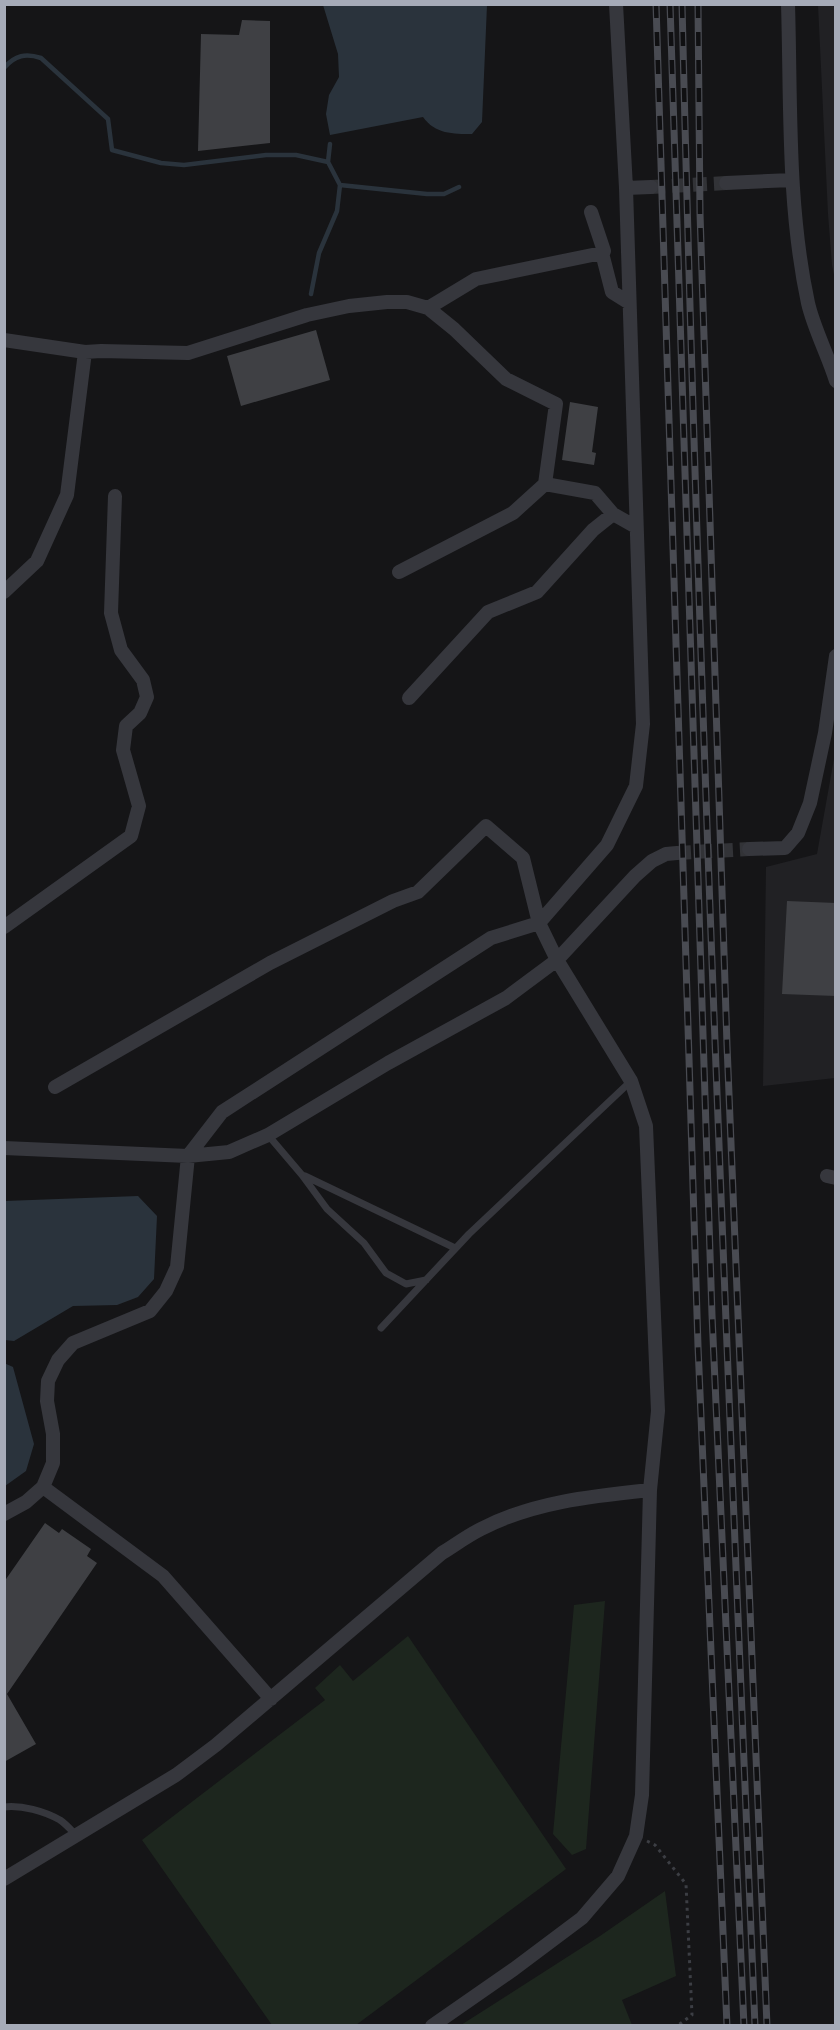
<svg xmlns="http://www.w3.org/2000/svg" width="840" height="2030" viewBox="0 0 840 2030" font-family="Mulish,sans-serif">
<style>
.built{fill:#212124}
.green{fill:#1d261e}
.water{fill:#2a333c}
.lines{fill:none;stroke-linecap:round;stroke-linejoin:round}
.stream{stroke:#2a333c;stroke-width:4.5}
.building{fill:#3f4044}
.minor-tunnel{stroke:#323337;stroke-width:14;stroke-dasharray:14 7;stroke-linecap:butt}
.path{stroke:#3c3e44;stroke-width:3;stroke-dasharray:3 4.5;stroke-linecap:butt}
.service{stroke:#36373d;stroke-width:7}
.minor{stroke:#36373d;stroke-width:14}
.rail-casing{stroke:#494b52;stroke-width:7}
.rail{stroke:#101012;stroke-width:4.5;stroke-dasharray:14;stroke-linecap:butt}
</style>
<rect width="100%" height="100%" fill="#151517"/>
<path class="built" d="M818 5H835V280L832 265 828 214Z
M835 753V1078L763 1086 766 867 817 854Z"/>
<path class="green" d="M605 1601 586 1849 572 1855 553 1834 574 1605Z
M408 1636 566 1869 356 2025H272L142 1840 325 1700 315 1688 340 1665 353 1681Z
M665 1891 676 1976 622 2000 632 2025H461L600 1936Z"/>
<path class="water" d="M323 5H487L482 122 472 134C453 134 435 134 423 117L330 135 326 114 329 95 339 77 338 54Z
M138 1196 157 1216 154 1279 138 1297 117 1305 73 1306 14 1341 5 1340V1201Z
M4 1363 13 1367 34 1444 26 1471 5 1486Z"/>
<g class="lines">
<path class="stream" d="M4 68C15 55 26 53 41 58L108 119 112 150 161 163 184 165 266 155H296L328 162
M340 185 427 194H444L459 187
M311 294 319 253 337 211 340 185 328 162 330 144"/>
</g>
<path class="building" d="M242 20 270 21V143L198 151 201 34 239 35Z
M316 330 330 380 241 406 227 356Z
M570 402 598 407 592 452 596 453 594 465 562 460Z
M787 901 836 903V996L782 994Z
M45 1523 59 1533 62 1529 91 1549 87 1556 97 1563 7 1694 36 1744 4 1762V1582Z"/>
<g class="lines">
<path class="minor-tunnel" d="M651 187 726 183
M677 853 749 849"/>
<path class="path" d="M647 1841 655 1845 686 1884 692 2015 677 2026"/>
<path class="service" d="M268 1135 302 1175 327 1209 364 1243 386 1273 406 1284 426 1280
M305 1176 455 1248
M381 1328 469 1234 631 1081
M4 1807C22 1805 44 1811 60 1820 66 1824 72 1831 77 1836"/>
<path class="minor" d="M788 4C791 104 787 205 808 303 814 329 828 355 836 381
M726 183 792 180
M626 188 651 187
M591 212 604 251
M428 308 476 279 602 253 612 292 628 302
M4 340 85 352 101 351 188 353 307 315 349 306 387 302H407L428 308 454 329 506 379 556 404 545 484 513 513 399 572
M545 484 595 493 613 514 636 527
M4 592 37 561 67 495 85 352
M409 698 488 612 537 592 593 530 613 514
M749 849 785 848 798 833 810 803 825 733 836 656
M4 927 131 836 139 806 123 750 126 726 140 713 147 697 143 680 121 650 111 613 115 496
M55 1087 270 963 393 901 418 892 486 826 523 858 539 923 557 960 631 1081 646 1126 658 1411 650 1490 642 1795 636 1836 618 1876 582 1918 514 1969 432 2026
M4 1148 188 1156 229 1152 268 1135 388 1063 506 998 557 960 635 876 652 861 666 854 677 853
M827 1176 836 1178
M43 1487 163 1576 271 1699
M4 1514 26 1502 43 1487 53 1463V1434L47 1401 48 1381 58 1360 73 1343 150 1311 166 1291 177 1267 188 1156 222 1112 491 938 539 923 607 845 636 786 643 724 626 188 616 4
M4 1879 176 1775 216 1745 442 1553C455 1545 467 1536 481 1529 533 1502 593 1496 650 1490"/>
<g class="rail-casing">
<path id="rail" d="M656 4 698 1346 727 2026
M670 4 712 1315 744 2026
M682 4C698 678 727 1352 755 2026
M698 4 700 213 727 1045 767 2026"/>
</g>
<use href="#rail" class="rail"/>
</g>
<rect width="840" height="2030" fill="none" stroke="#a6abb8" stroke-width="12"/>
</svg>
